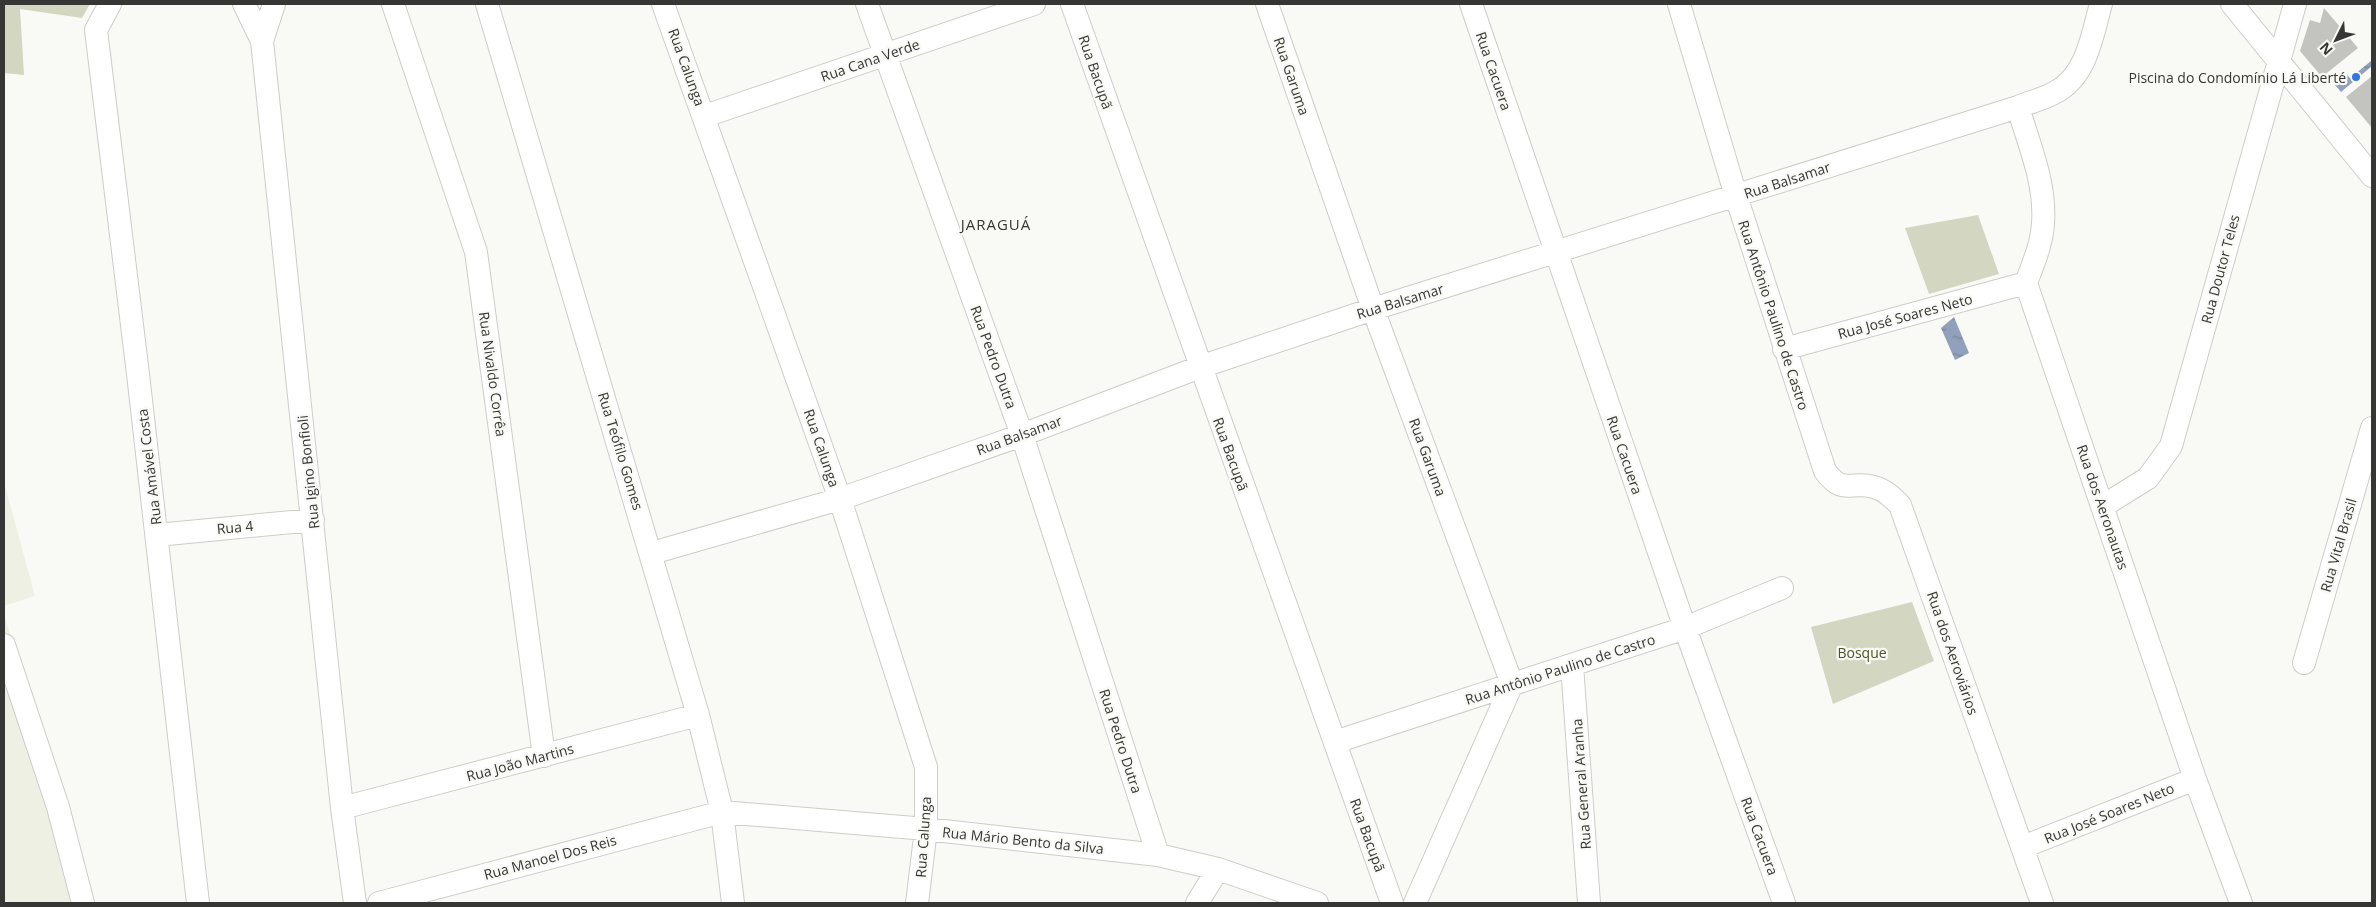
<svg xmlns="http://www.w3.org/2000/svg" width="2376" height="907" viewBox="0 0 2376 907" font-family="'Open Sans',sans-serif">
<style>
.built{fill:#eef0e4}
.park{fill:#d3d7c2}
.water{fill:url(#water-ripples)}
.building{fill:#c3c4c0}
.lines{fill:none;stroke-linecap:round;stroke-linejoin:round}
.minor-casing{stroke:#cccdc9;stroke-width:24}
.minor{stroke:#fff;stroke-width:22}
.poi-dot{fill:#3075e2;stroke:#f9faf6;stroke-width:2}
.labels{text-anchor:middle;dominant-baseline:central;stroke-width:4.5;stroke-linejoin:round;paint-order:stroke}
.street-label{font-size:14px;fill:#363634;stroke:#f9faf6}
.poi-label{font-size:14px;fill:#363634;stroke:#f9faf6;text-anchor:end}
.park-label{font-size:14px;fill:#4e5421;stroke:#f9faf6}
.neighbourhood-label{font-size:15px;letter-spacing:1px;fill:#363634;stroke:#f9faf6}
</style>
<defs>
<pattern id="water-ripples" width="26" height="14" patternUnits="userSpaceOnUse" patternTransform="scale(1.25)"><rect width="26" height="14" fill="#91a1bb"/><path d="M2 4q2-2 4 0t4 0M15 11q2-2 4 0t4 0" fill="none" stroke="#778499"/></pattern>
</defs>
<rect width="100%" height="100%" fill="#f9faf6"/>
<path class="built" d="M4 482 35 596 4 606Z
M4 615 80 847 94 903H4Z"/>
<path class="park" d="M4 4H90L82 18 20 9 24 75 4 73Z
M1978 215 1999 274 1929 294 1905 228Z
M1912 602 1934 661 1833 704 1811 627Z"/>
<path class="water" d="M2371 61 2372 66 2341 92 2335 85 2347 75 2350 78Z
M1954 317 1969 353 1955 360 1941 328Z"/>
<path class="building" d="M2324 8 2358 48 2322 77 2300 51 2310 20 2320 23Z
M2372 76V128L2346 97Z"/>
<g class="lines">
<g class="minor-casing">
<path id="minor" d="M110 4 96 30 138 374 198 903
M244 4 262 41 342 808 355 903
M393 4 476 252 544 756
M487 4 698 715 722 812 733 903
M663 4 840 499 926 767V829L917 903
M867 4 1022 435 1158 855
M1072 4 1392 903
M1267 4 1373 309 1512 684 1415 903
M1471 4 1685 628 1784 903
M1679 4 1736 196 1825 471C1843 496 1851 480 1874 487 1885 490 1892 497 1900 505L2042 903
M2232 4 2372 176
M262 41 274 4
M2018 107C2029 145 2046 183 2043 223 2042 244 2033 264 2026 283L2195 779 2241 903
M705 116 1034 4
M1784 349 2026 283
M2103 506 2148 478 2171 446 2295 4
M157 535 313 520
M652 553 840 499 1022 435 1200 367 1373 309 2018 107C2030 102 2043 99 2054 93 2087 77 2092 35 2101 4
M4 645 58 807 83 903
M2304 663 2372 428
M1572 665 1589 903
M1335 742 1685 628 1782 588
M342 808 698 715
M2023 847 2195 779
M379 903 722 812 926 829 1158 855 1218 869 1317 903
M1197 903 1218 869"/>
</g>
<use href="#minor" class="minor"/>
</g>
<circle class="poi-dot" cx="2356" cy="77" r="5"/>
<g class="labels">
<g class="street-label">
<text transform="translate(870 60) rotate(-19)">Rua Cana Verde</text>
<text transform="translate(687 67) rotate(70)">Rua Calunga</text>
<text transform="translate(1494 71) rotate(71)">Rua Cacuera</text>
<text transform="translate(1096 72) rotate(71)">Rua Bacupã</text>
<text transform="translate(1292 76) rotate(71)">Rua Garuma</text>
<text transform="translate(1787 180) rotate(-18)">Rua Balsamar</text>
<text transform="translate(2220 269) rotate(-75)">Rua Doutor Teles</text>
<text transform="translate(1400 301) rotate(-17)">Rua Balsamar</text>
<text transform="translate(1774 315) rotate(72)">Rua Antônio Paulino de Castro</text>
<text transform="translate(1905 316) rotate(-15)">Rua José Soares Neto</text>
<text transform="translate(994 357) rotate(70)">Rua Pedro Dutra</text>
<text transform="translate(493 374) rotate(82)">Rua Nivaldo Corrêa</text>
<text transform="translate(1019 435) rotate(-20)">Rua Balsamar</text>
<text transform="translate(822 448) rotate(71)">Rua Calunga</text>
<text transform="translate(621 451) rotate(73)">Rua Teófilo Gomes</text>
<text transform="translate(1231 454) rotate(70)">Rua Bacupã</text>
<text transform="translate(1625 455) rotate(71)">Rua Cacuera</text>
<text transform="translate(1428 457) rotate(70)">Rua Garuma</text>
<text transform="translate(149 467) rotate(-97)">Rua Amável Costa</text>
<text transform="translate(308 472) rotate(-96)">Rua Igino Bonfioli</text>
<text transform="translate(2103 507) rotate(71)">Rua dos Aeronautas</text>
<text transform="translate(235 527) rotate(-5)">Rua 4</text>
<text transform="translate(2338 545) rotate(-74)">Rua Vital Brasil</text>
<text transform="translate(1953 653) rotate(71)">Rua dos Aeroviários</text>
<text transform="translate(1560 669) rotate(-18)">Rua Antônio Paulino de Castro</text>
<text transform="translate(1121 741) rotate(72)">Rua Pedro Dutra</text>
<text transform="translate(520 762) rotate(-15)">Rua João Martins</text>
<text transform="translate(1581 784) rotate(-94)">Rua General Aranha</text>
<text transform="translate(2109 813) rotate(-22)">Rua José Soares Neto</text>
<text transform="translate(1368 835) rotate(70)">Rua Bacupã</text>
<text transform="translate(1760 836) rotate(70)">Rua Cacuera</text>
<text transform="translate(923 837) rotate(-86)">Rua Calunga</text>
<text transform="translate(1023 840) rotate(6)">Rua Mário Bento da Silva</text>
<text transform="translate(550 857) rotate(-15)">Rua Manoel Dos Reis</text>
</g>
<g class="poi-label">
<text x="2346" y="77">Piscina do Condomínio Lá Liberté</text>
</g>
<g class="park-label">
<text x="1862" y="652">Bosque</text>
</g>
<g class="neighbourhood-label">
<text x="996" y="224">JARAGUÁ</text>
</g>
</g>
<rect width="2376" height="907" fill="none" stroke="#363634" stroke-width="10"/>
<g transform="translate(2336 40) rotate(228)" stroke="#f9faf6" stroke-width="4" paint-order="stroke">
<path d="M0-4L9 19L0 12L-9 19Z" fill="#363634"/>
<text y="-8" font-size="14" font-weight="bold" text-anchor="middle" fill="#363634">N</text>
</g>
</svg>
